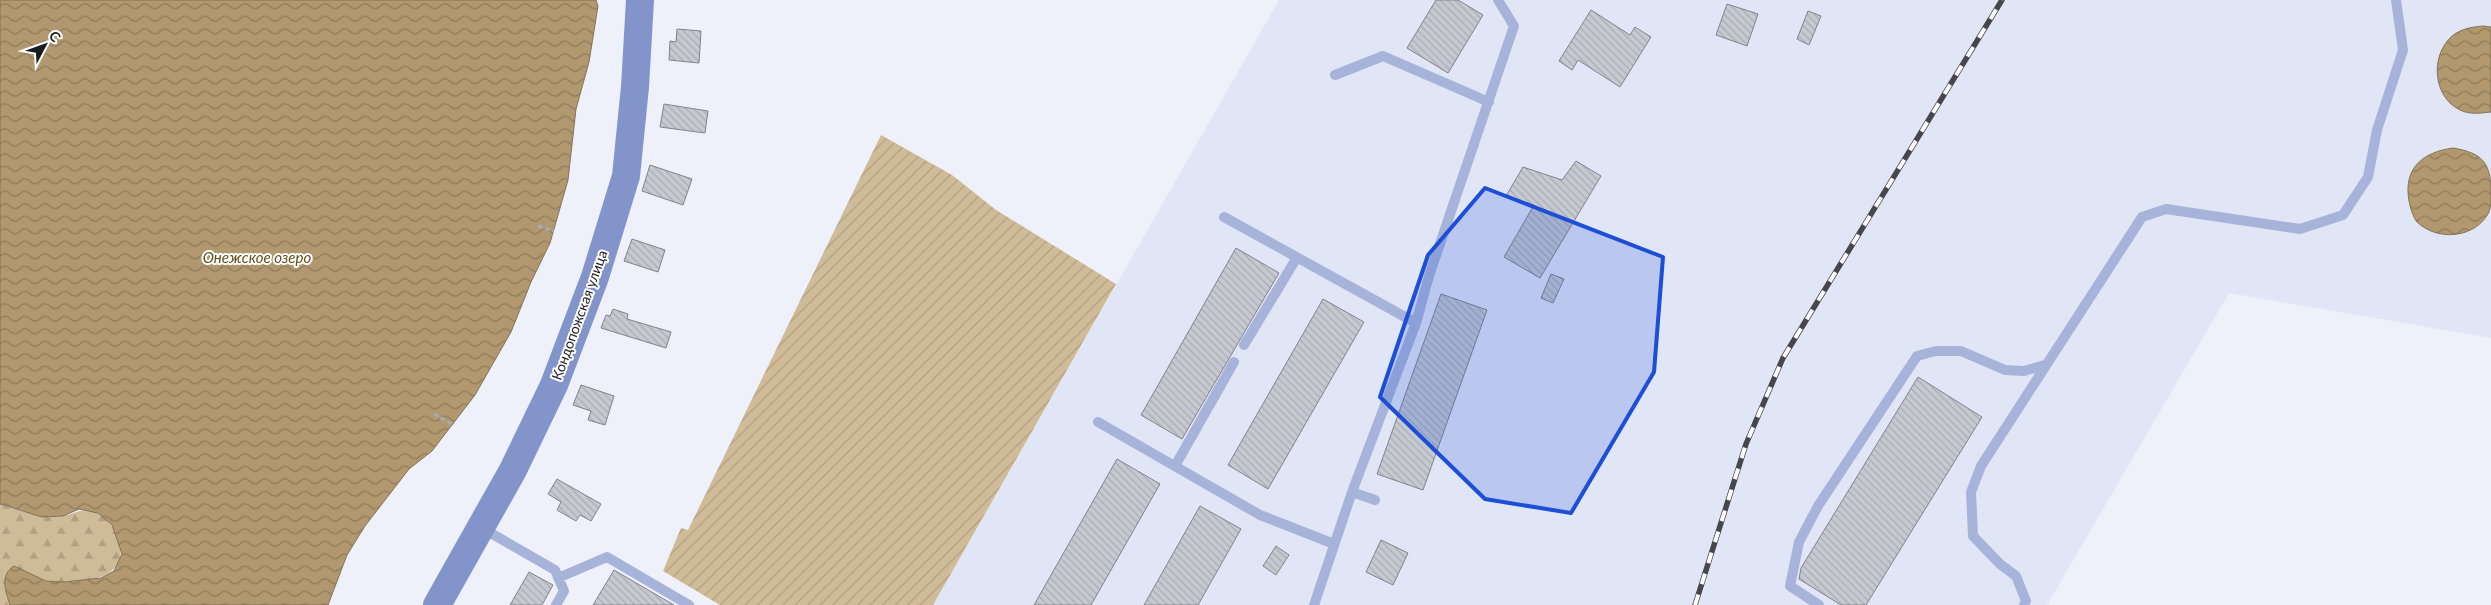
<svg xmlns="http://www.w3.org/2000/svg" width="2491" height="605" viewBox="0 0 2491 605" font-family="Lato,sans-serif">
<style>
.built{fill:#e1e6f6}
.forest{fill:url(#forest-firs)}
.garden{fill:url(#garden-furrows)}
.water{fill:url(#water-waves);stroke:#847357}
.building{fill:url(#building-back-hatch);stroke:#80838b}
.lines{fill:none;stroke-linecap:round;stroke-linejoin:round}
.path{stroke:#a6a9b0;stroke-width:3;stroke-dasharray:5 2.5;stroke-linecap:butt}
.lane{stroke:#a7b3d9;stroke-width:10}
.secondary{stroke:#8394cb;stroke-width:28}
.rail-casing{stroke:#46474b;stroke-width:5.5}
.rail{stroke:#fff;stroke-width:4;stroke-dasharray:11;stroke-linecap:butt}
.marked{fill:#1d4ed8;fill-opacity:0.2;stroke:#1d4ed8;stroke-width:4;stroke-linejoin:round}
.labels{text-anchor:middle;dominant-baseline:central;stroke-width:4;stroke-linejoin:round;paint-order:stroke}
.street-label{font-size:14px;fill:#1b1c1f;stroke:#fff}
.water-label{font-size:15px;font-style:italic;fill:#664c19;stroke:#fff}
</style>
<defs>
<pattern id="forest-firs" width="22" height="20" patternUnits="userSpaceOnUse" patternTransform="scale(1.25)"><rect width="22" height="20" fill="#d0bb98"/><path d="M5 1l3.5 6h-7zM16 11l3.5 6h-7z" fill="#b2a083"/></pattern>
<pattern id="garden-furrows" width="10" height="10" patternUnits="userSpaceOnUse" patternTransform="scale(1.25)"><rect width="10" height="10" fill="#d0bb98"/><path d="M-1 1l2-2M0 10L10 0M9 11l2-2" fill="none" stroke="#b2a083"/></pattern>
<pattern id="water-waves" width="16" height="10" patternUnits="userSpaceOnUse" patternTransform="scale(1.25)"><rect width="16" height="10" fill="#b1986f"/><path d="M0 5q4-4 8 0t8 0" fill="none" stroke="#8f7b5b"/></pattern>
<pattern id="building-back-hatch" width="6" height="6" patternUnits="userSpaceOnUse" patternTransform="scale(1.25)"><rect width="6" height="6" fill="#c6c9d1"/><path d="M-1 5l2 2M0 0l6 6M5-1l2 2" fill="none" stroke="#aaacb3"/></pattern>
</defs>
<rect width="100%" height="100%" fill="#eef1fa"/>
<path class="built" d="M1279 0H2491V338L2229 293 2047 605H933Z"/>
<path class="forest" d="M0 504C13 510 49 519 63 516 76 514 85 505 99 514 111 522 117 532 120 545 128 582 74 585 48 581 37 580 24 570 14 566L7 596 10 605H0Z"/>
<path class="garden" d="M881 135 952 175 996 210 1116 284 933 605H720L663 571 681 528 688 530Z"/>
<path class="water" d="M0 0H596L598 6 589 62 576 109 568 180 550 243 531 282 511 332 475 395 432 451 409 469 365 526 347 555 328 605H10C5 590 0 575 14 566L46 581 64 582 101 578 114 571 122 554 112 525 98 513 79 509 63 516 42 517 0 504Z
M2483 26 2491 27V112C2481 113 2470 115 2460 110 2433 97 2430 57 2451 37 2460 29 2471 27 2483 26Z
M2453 148C2483 153 2491 163 2491 193 2491 199 2491 206 2489 212 2476 238 2438 242 2417 222 2413 217 2410 207 2409 201 2403 168 2423 152 2453 148Z"/>
<path class="building" d="M1436 0H1458L1483 15 1448 73 1407 48Z
M1727 4 1758 14 1747 46 1716 35Z
M1591 10 1630 35 1635 27 1651 37 1620 87 1578 60 1572 70 1559 61Z
M1808 11 1821 16 1809 45 1797 39Z
M677 29 701 31 699 63 669 60 670 41 676 42Z
M664 104 708 111 705 133 660 127Z
M1576 161 1601 176 1540 278 1504 257 1534 205 1506 196 1523 167 1562 180Z
M650 165 692 179 683 205 642 191Z
M632 239 665 250 658 272 624 261Z
M1236 248 1279 273 1182 439 1141 415Z
M1551 274 1564 279 1553 303 1541 298Z
M1441 294 1487 310 1423 490 1377 474Z
M1323 299 1364 322 1268 489 1228 465Z
M613 309 628 314 627 319 671 332 666 348 601 328 606 315 610 316Z
M1918 377 1982 417 1866 605H1841L1799 579 1801 568Z
M581 385 614 396 605 425 588 420 591 411 573 405Z
M1117 459 1160 484 1091 605H1034Z
M557 479 601 504 591 521 580 515 576 521 557 510 561 502 548 494Z
M1200 506 1241 529 1198 605H1144Z
M1381 540 1408 553 1393 585 1366 572Z
M1276 546 1289 555 1276 575 1263 566Z
M614 570 674 605H593Z
M529 572 553 585 542 605H510Z"/>
<g class="lines">
<path class="path" d="M538 226 554 231
M434 414 452 424"/>
<path class="lane" d="M1335 75 1383 56 1489 102
M1224 217 1416 323
M1244 345 1296 259
M1098 422 1260 515 1334 544
M1175 466 1234 362
M1352 492 1375 500
M482 528 555 570 564 591 556 605
M558 578 607 557 689 605
M1314 605 1352 492 1416 323 1429 276 1514 26 1498 0
M1819 605 1790 586 1799 542 1818 506 1917 356 1936 351H1961L2005 370 2024 371 2045 365
M2024 605 2026 601 2016 576 2000 564 1973 536 1971 492 1981 466 2142 217 2166 209 2300 229 2343 215 2368 177 2377 130 2403 50 2396 0"/>
<path class="secondary" d="M437 605 513 470 554 385 595 277 626 176 635 87 640 0"/>
<g class="rail-casing">
<path id="rail" d="M1695 605 1746 444 1783 358 2002 0"/>
</g>
<use href="#rail" class="rail"/>
</g>
<path class="marked" d="M1485 188 1663 257 1654 372 1571 513 1485 499 1380 397 1428 255Z"/>
<g class="labels">
<g class="street-label">
<text transform="translate(579 315) rotate(-70)">Кондопожская улица</text>
</g>
<g class="water-label">
<text x="257" y="257">Онежское озеро</text>
</g>
</g>
<g transform="translate(45 45) rotate(49)" stroke="#ffffff" stroke-width="4" paint-order="stroke">
<path d="M0-4L9 19L0 12L-9 19Z" fill="#1b1c1f"/>
<text y="-8" font-size="14" font-weight="bold" text-anchor="middle" fill="#1b1c1f">С</text>
</g>
</svg>
